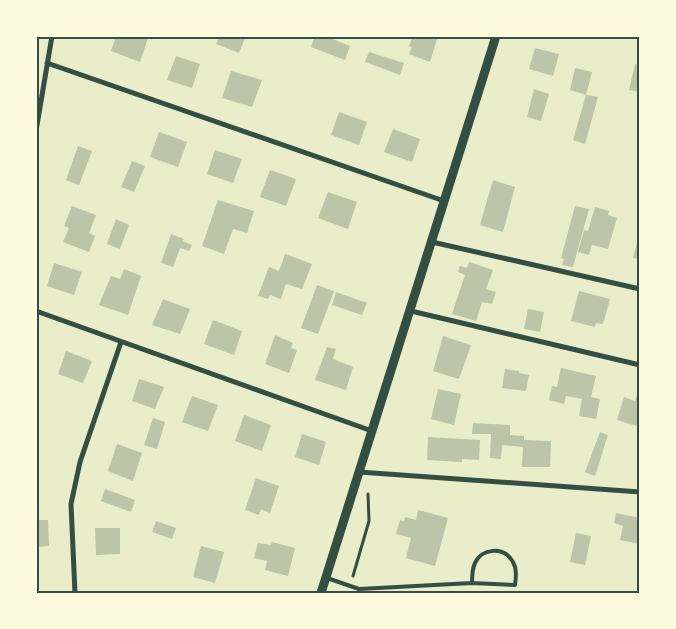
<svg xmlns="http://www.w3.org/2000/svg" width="676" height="629" viewBox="0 0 676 629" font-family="Bitter,serif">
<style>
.building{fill:#bcc5a7}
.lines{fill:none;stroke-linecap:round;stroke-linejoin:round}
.path{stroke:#344e41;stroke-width:3}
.service{stroke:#344e41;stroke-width:4}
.minor{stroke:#344e41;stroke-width:5}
.tertiary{stroke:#344e41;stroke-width:9}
.neatline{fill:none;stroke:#344e41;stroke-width:2}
</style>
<rect width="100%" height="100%" fill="#e9edc9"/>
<path class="building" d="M116 36H142L148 38 140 62 111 51Z
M220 36H246L239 53 216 44Z
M315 36H325L350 46 345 60 311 47Z
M413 36H438L430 62 409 54 412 47 409 46Z
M535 48 559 54 553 76 529 69Z
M369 52 404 63 400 75 365 62Z
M176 56 200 64 192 88 167 80Z
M635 64 640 65V92L629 90Z
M575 68 592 72 586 95 570 90Z
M231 71 262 80 252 107 222 98Z
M534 89 549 94 541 121 527 117Z
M586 95 598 97 585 144 573 140Z
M339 112 367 122 359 145 331 135Z
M393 129 420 139 412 162 384 152Z
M159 132 187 142 178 167 150 157Z
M78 146 92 151 79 185 66 180Z
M215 150 242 159 233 183 207 174Z
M132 161 145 166 134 192 121 187Z
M270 170 296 179 286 206 260 197Z
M493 180 515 187 503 232 480 225Z
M328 192 357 202 348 229 318 218Z
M218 200 254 211 247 233 233 229 224 254 202 246Z
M72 206 96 215 89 233 95 236 89 252 63 242 69 228 64 226Z
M575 206 589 209 573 267 562 265 564 259 561 258Z
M595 207 609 211 608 215 617 218 608 249 592 245 589 255 578 252 584 230 588 231Z
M116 219 129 225 120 249 107 244Z
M171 234 184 239 183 241 192 245 189 251 180 248 173 267 161 263Z
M637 242 640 243V259L633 258Z
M285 254 312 264 302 289 286 284 281 299 270 295 268 299 258 296 269 267 279 271Z
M469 262 493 270 486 289 496 292 492 304 482 302 476 321 452 314 465 275 458 272 460 266 467 268Z
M54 263 82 272 74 295 47 286Z
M124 269 141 276 128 315 99 305 111 276 120 279Z
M317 285 334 291 318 334 301 328Z
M579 291 610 299 603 324 596 323 595 327 571 321Z
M336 292 367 303 362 315 332 305Z
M163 299 190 309 180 334 152 325Z
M528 309 544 312 540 332 524 329Z
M213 320 242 331 234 355 204 344Z
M275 335 293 343 291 348 297 350 289 373 265 364Z
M443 336 471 345 459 379 433 371Z
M327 347 336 349 333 359 353 367 346 390 315 380Z
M66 351 92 361 83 383 58 374Z
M561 368 596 376 591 397 600 399 596 419 579 416 582 399 566 396 564 404 549 400 552 386 557 387Z
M505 369 519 371V373L529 375 526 391 502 388Z
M139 379 164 387 155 409 132 401Z
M438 389 461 394 454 425 431 419Z
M637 394 640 395V427L617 420 624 397 635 401Z
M192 396 218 405 208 431 182 422Z
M244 415 271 425 262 451 235 441Z
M153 418 165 422 157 449 144 445Z
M473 423 510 425V435L524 436V440L551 441 550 467H522L523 447 502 445 501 459 490 458 491 434H472Z
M600 432 608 435 595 476 585 472Z
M302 434 326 442 319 465 295 457Z
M428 437 480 440 479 460 462 459V462L427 460Z
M117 444 142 453 133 481 108 471Z
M256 478 279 486 270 513 261 509 259 515 245 510Z
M105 489 135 500 131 512 101 501Z
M418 510 448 518 435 566 406 558 411 538 396 534 400 520 404 521 405 517 416 520Z
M616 513 640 518V544L620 540 623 526 614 523Z
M36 520H48L49 546 36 547Z
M156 521 176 528 172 539 152 532Z
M95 528H120V554L96 555Z
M576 533 591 536 585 565 570 562Z
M272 542 295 548 288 576 265 570 267 561 254 558 258 543 271 545Z
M201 546 224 552 215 583 193 577Z"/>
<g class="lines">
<path class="path" d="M353 576 369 521 368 494"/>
<path class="service" d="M327 578 359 589 472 583C472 577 472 569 475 563 482 548 504 546 513 562 517 569 516 577 515 585L472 583"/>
<path class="minor" d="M47 63 444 201
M36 131 52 36
M432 242 640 289
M36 311 372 431
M411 311 640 365
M359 472 640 492
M75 593 71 504 80 462 121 342"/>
<path class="tertiary" d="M321 593 496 36"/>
</g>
<rect width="676" height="629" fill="none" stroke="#fefae0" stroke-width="75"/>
<rect x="38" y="38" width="600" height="554" class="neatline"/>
</svg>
